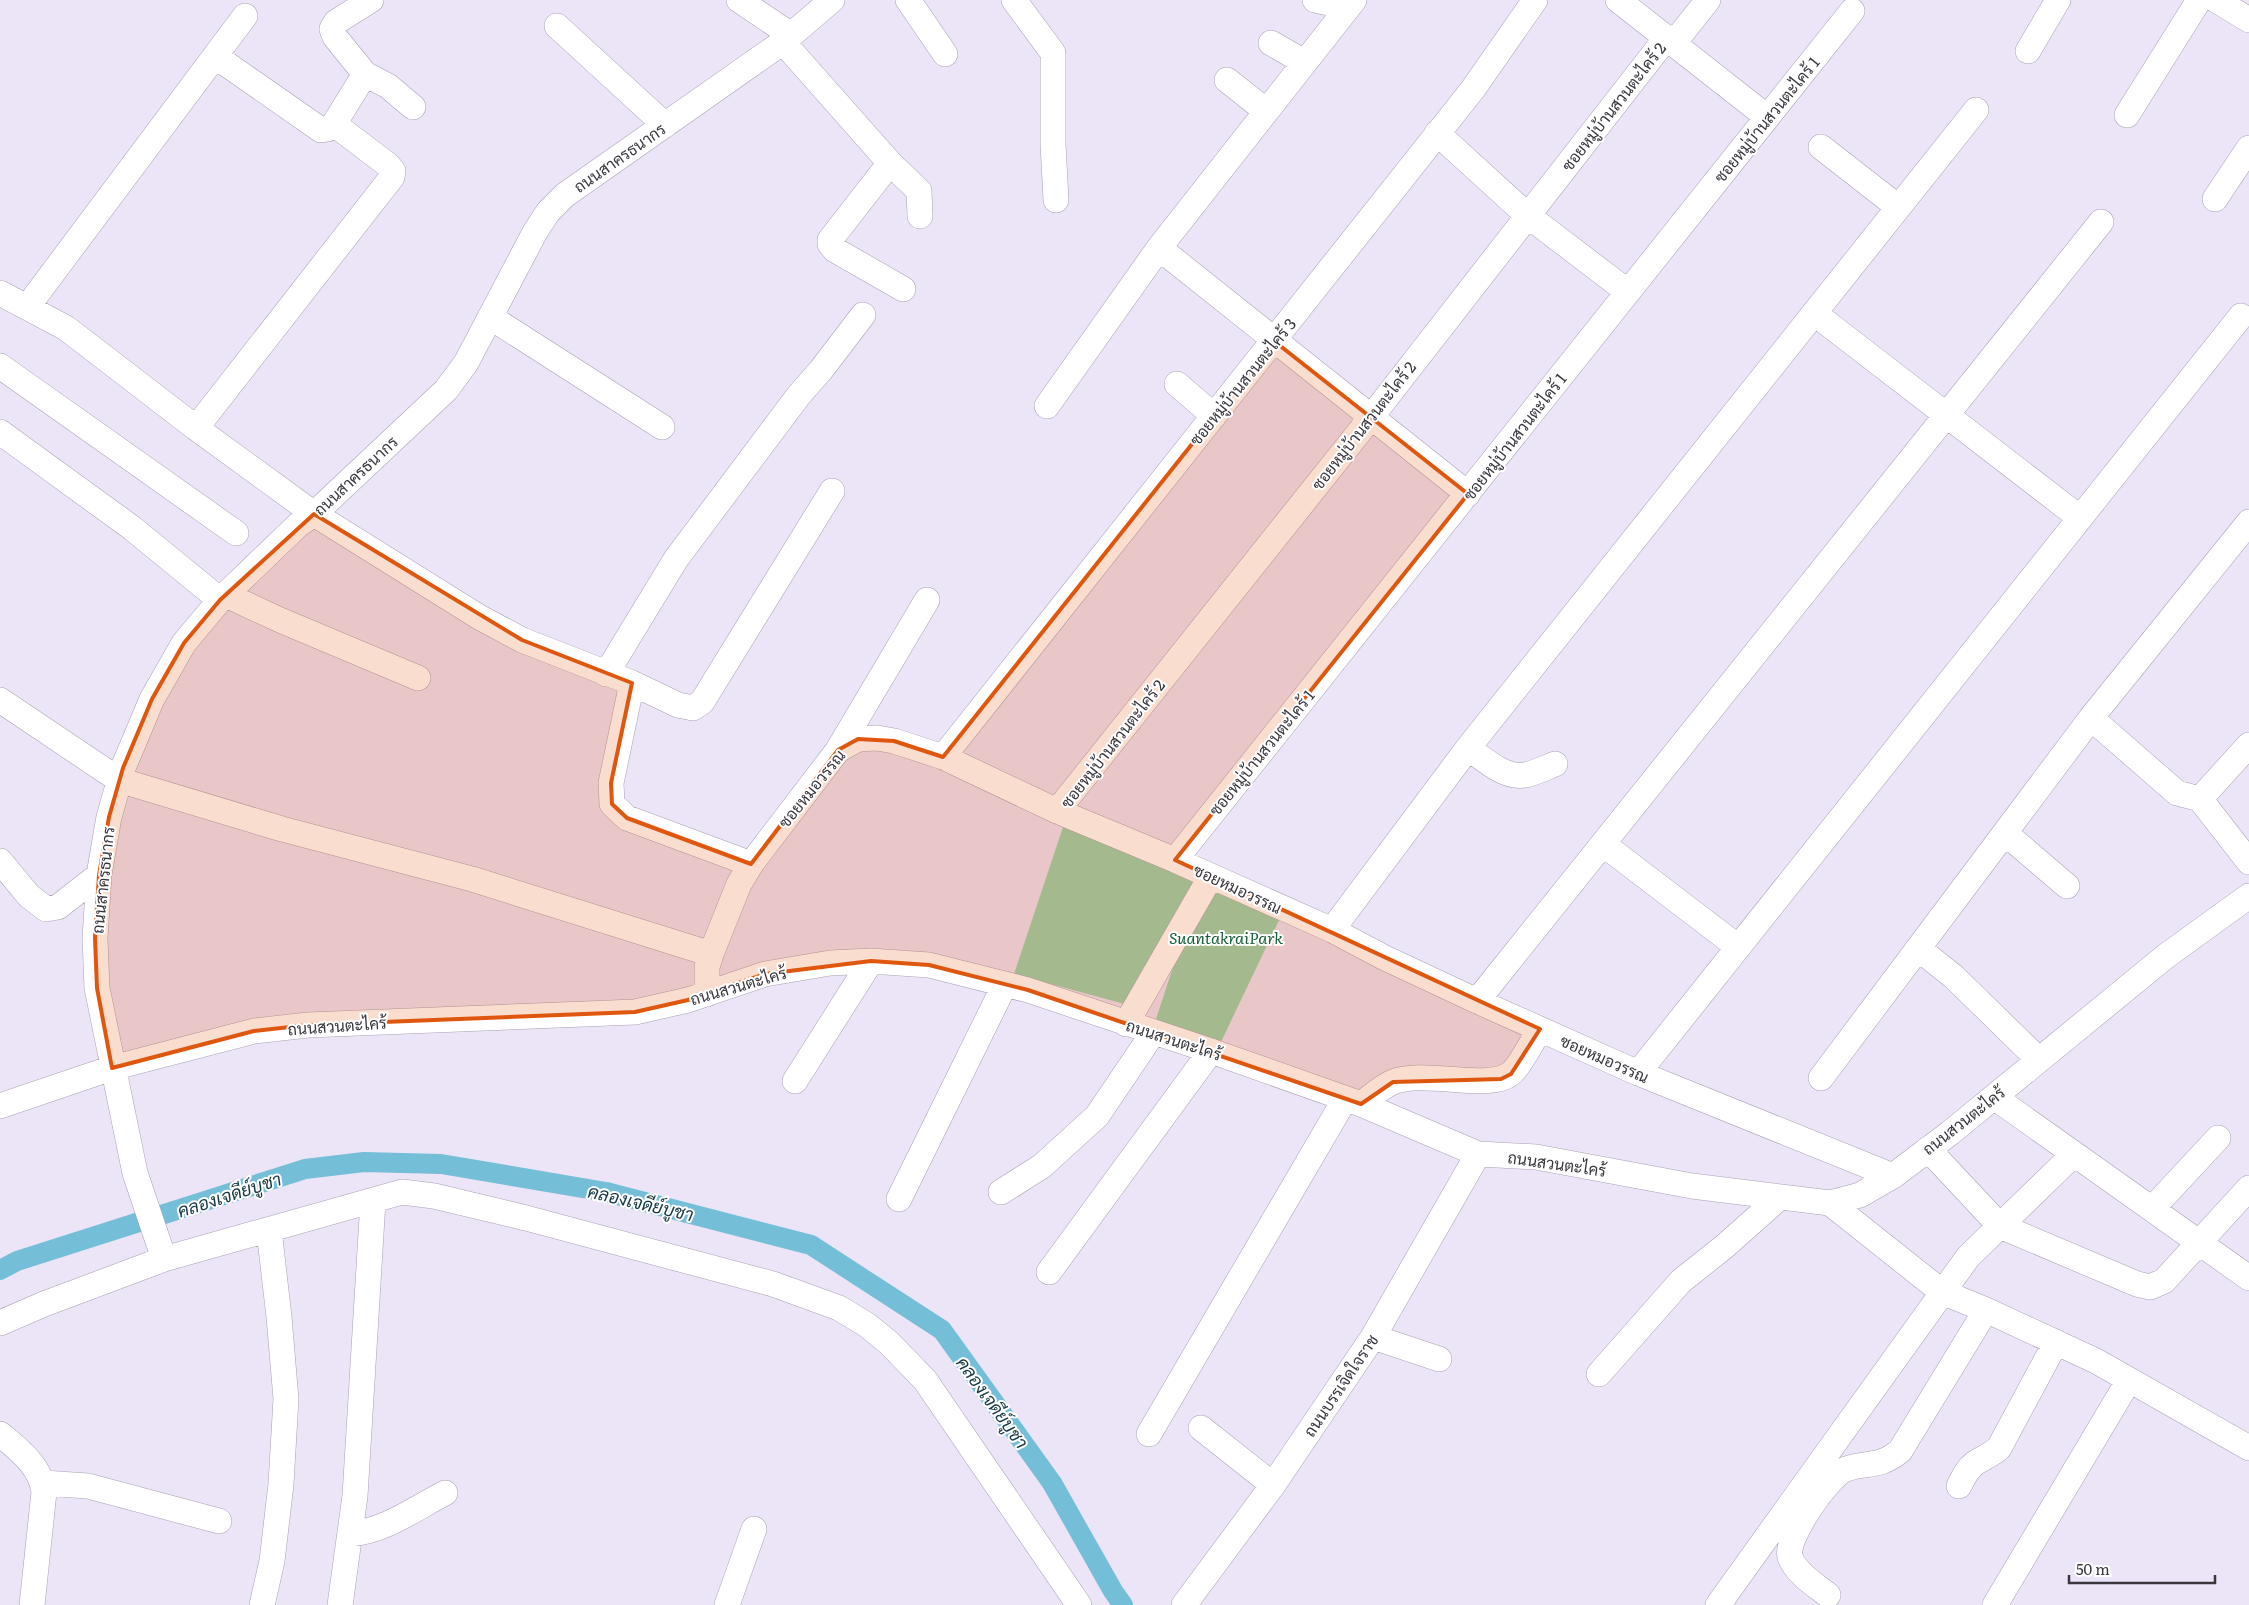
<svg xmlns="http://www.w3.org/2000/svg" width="2249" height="1605" viewBox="0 0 2249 1605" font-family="Literata,Sarabun,serif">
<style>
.green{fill:#96d3af}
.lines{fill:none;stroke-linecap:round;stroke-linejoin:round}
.canal{stroke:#75bed7;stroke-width:20}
.minor-casing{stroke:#a8a1b3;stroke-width:26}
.minor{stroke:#fff;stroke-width:25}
.marked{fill:#df570e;fill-opacity:0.2;stroke:#df570e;stroke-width:4;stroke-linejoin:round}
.labels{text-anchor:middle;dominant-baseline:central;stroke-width:4;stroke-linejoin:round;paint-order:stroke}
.street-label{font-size:16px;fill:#39363e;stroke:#fff}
.park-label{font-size:16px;font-style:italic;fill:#155d3b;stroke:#fff}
.water-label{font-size:18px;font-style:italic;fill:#153843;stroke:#fff}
</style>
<rect width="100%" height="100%" fill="#ece4f7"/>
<path class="green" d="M1066 818 1282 914 1220 1044 1156 1019 1201 882 1128 1005 1014 974Z"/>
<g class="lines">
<path class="canal" d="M0 1270 17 1261 305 1169 364 1162 441 1164 606 1192 811 1245 942 1330 1052 1483 1113 1591 1123 1605"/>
<g class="minor-casing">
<path id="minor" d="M739 0 791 35
M908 0 945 54
M1014 0 1053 53V144L1056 200
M1315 0 1348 7
M1618 0 1767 117
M2216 0 2249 20
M557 26 665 125
M783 42 890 163 830 240V244L835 250 903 289
M1271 43 1304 62
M1673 44 1708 0
M2028 51 2058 0
M365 74 388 86 413 107
M1227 80 1266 111
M2127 115 2199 0
M334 124 365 74 335 37 332 29 336 22 371 0
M1437 133 1527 215 1628 292
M1821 147 1898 207
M890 163 919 191 920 216
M2215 199 2249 148
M1159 248 1468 494
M0 293 66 328 196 428 314 514 479 617 522 640 632 683 678 705 693 708 702 702 832 491
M28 306 245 16
M1814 313 2080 518
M490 317 662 427
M0 366 236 533
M1177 384 1214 416
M1047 406 1159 248 1354 0
M196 428 392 177 393 171 388 165 334 124 328 129 321 130 215 56
M0 432 132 528 220 600
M226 595 280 620 418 678
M606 674 676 559 799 395 821 370 863 315
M632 683 611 783 612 804 627 818 751 864
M0 700 119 780 282 829 472 879 711 954
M2091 718 2177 793 2200 799 2249 862
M1468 748C1484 759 1505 779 1525 775 1535 773 1545 768 1555 764
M838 750 927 600
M943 757 1473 89 1535 0
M2200 799 2249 745
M1057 811 1372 416 1667 37
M2005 833 2067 886
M1603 844 1738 947
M1175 860 1852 11
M0 861 29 896 46 909 58 907 99 875
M1332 930 1468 748 1976 110
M1919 949 1954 977 2039 1060
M707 994V967L711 954 739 884 751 864 838 750 858 739 877 738 894 741 943 757 1057 811 1175 860 1332 930 1385 958 1477 1001 1638 1073 1893 1176
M1477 1001 2101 222
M1126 1024 1211 876
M1638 1073 2241 316
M1821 1078 2091 718 2249 522
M795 1081 871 961
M1994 1097 2249 1278
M1361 1104C1371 1097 1381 1087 1393 1082 1423 1069 1488 1091 1510 1074 1519 1068 1533 1040 1540 1029
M0 1106 112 1068 254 1031 308 1025 635 1012 688 1000 765 974 830 963 871 961 929 965 1028 990 1211 1051 1361 1104 1478 1154 1536 1157 1692 1186 1830 1203 1860 1195 1893 1176 1950 1133 2166 956 2249 896
M1928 1149 2000 1226 2137 1284 2150 1287 2164 1281 2249 1188
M1001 1192 1042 1166 1097 1116 1153 1033
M899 1199 1005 984
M1830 1203 1942 1292 1986 1310 2096 1361 2249 1448
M2152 1209 2218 1138
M164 1259 135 1173 97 988 95 938 99 875 109 817 123 768 152 699 184 643 220 600 298 525 314 514 446 390 466 363 535 232 548 212 565 195 783 42 832 0
M1049 1272 1211 1051
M0 1323 44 1304 164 1259 402 1192 434 1196 526 1218 773 1284 839 1308 867 1325 889 1343 925 1380 1079 1605
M1373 1337 1439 1359
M1599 1374 1681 1281 1725 1246 1780 1197
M1201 1428 1273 1485
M0 1434C18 1449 41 1466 44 1492L32 1605
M1149 1434 1345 1099
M43 1483 88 1486 219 1521
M1959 1486C1963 1478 1967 1469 1975 1463 1983 1458 1991 1455 1999 1448L2056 1342
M350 1534C385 1531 414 1509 445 1493
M1828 1595C1815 1585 1796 1573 1790 1557 1784 1540 1829 1475 1846 1469 1869 1461 1877 1469 1900 1451L1986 1310
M262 1605 272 1561 281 1484 286 1399 279 1317 269 1230
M340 1605 355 1496 373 1201
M727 1605 754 1529
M1184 1605 1273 1485 1373 1337 1478 1154
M1718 1605 1968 1257 2074 1154
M1995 1605 2129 1380"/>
</g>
<use href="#minor" class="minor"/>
</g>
<path class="marked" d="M1274 341 1468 494 1175 860 1540 1029 1511 1074 1501 1079 1393 1082 1361 1104 1028 990 929 965 871 961 765 974 688 1000 635 1012 308 1025 254 1031 112 1068 97 988 95 938 99 875 109 817 123 768 152 699 184 643 220 600 314 514 522 640 632 683 611 783 612 804 627 818 751 864 838 750 858 739 894 741 943 757Z"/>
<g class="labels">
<g class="street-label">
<text transform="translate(1613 106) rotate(-52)">ซอยหมู่บ้านสวนตะไคร้ 2</text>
<text transform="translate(1766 119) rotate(-51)">ซอยหมู่บ้านสวนตะไคร้ 1</text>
<text transform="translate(619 157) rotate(-35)">ถนนสาครธนากร</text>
<text transform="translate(1242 381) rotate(-51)">ซอยหมู่บ้านสวนตะไคร้ 3</text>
<text transform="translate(1363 425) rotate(-52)">ซอยหมู่บ้านสวนตะไคร้ 2</text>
<text transform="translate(1514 436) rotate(-52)">ซอยหมู่บ้านสวนตะไคร้ 1</text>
<text transform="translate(355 475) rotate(-43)">ถนนสาครธนากร</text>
<text transform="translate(1112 743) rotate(-52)">ซอยหมู่บ้านสวนตะไคร้ 2</text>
<text transform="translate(1261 752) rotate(-51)">ซอยหมู่บ้านสวนตะไคร้ 1</text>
<text transform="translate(811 788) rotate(-51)">ซอยหมอวรรณ</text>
<text transform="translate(102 880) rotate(-84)">ถนนสาครธนากร</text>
<text transform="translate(1238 888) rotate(25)">ซอยหมอวรรณ</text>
<text transform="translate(738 985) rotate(-16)">ถนนสวนตะไคร้</text>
<text transform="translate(337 1025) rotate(-4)">ถนนสวนตะไคร้</text>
<text transform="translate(1174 1039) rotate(18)">ถนนสวนตะไคร้</text>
<text transform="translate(1605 1058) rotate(24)">ซอยหมอวรรณ</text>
<text transform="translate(1963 1120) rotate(-38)">ถนนสวนตะไคร้</text>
<text transform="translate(1557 1163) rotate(8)">ถนนสวนตะไคร้</text>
<text transform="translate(1340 1385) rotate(-56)">ถนนบรรเจิดใจราช</text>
</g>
<g class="park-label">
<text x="1226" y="937">SuantakraiPark</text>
</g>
<g class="water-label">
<text transform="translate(229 1194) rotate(-18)">คลองเจดีย์บูชา</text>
<text transform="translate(641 1202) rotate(13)">คลองเจดีย์บูชา</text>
<text transform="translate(993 1402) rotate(54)">คลองเจดีย์บูชา</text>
</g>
</g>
<path d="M2069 1575v8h146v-8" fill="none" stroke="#39363e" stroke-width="2.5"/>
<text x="2076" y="1575" font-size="15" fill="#39363e" stroke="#ffffff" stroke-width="4" paint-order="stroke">50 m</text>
</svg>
